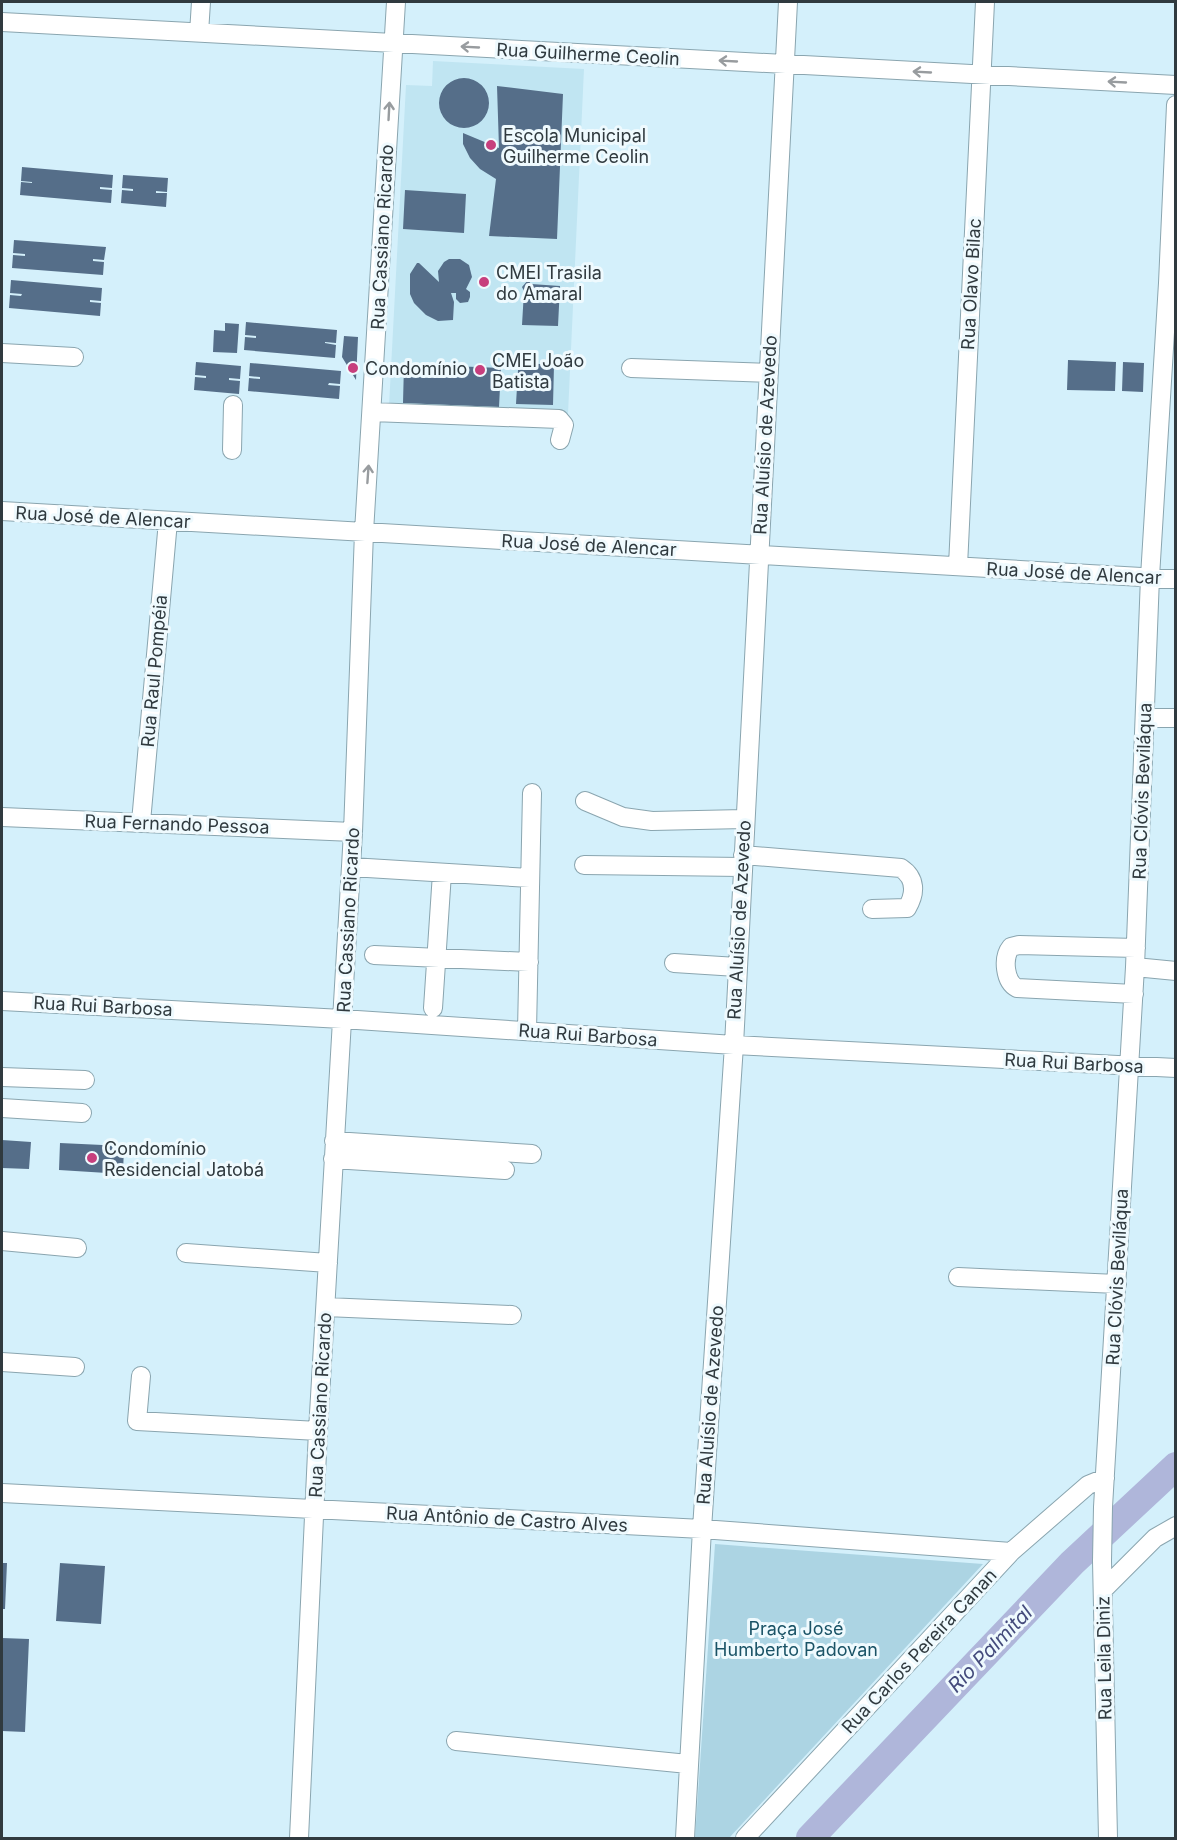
<svg xmlns="http://www.w3.org/2000/svg" width="1177" height="1840" viewBox="0 0 1177 1840" font-family="Inter,sans-serif">
<style>
.built{fill:#c0e5f2}
.green{fill:#acd4e3}
.lines{fill:none;stroke-linecap:round;stroke-linejoin:round}
.river{stroke:#afb6da;stroke-width:28}
.building{fill:#556e89}
.minor-casing{stroke:#8aa5af;stroke-width:20}
.minor{stroke:#fff;stroke-width:18}
.oneway{stroke:#989c9f}
.poi-dot{fill:#c73f7d;stroke:#effafe;stroke-width:2}
.labels{text-anchor:middle;dominant-baseline:central;stroke-width:6;stroke-linejoin:round;paint-order:stroke}
.street-label{font-size:18px;fill:#303a3f;stroke:#effafe}
.poi-label{font-size:18px;fill:#303a3f;stroke:#effafe;text-anchor:start}
.park-label{font-size:18px;fill:#1a5366;stroke:#effafe}
.water-label{font-size:20px;font-style:italic;fill:#444b7c;stroke:#effafe}
</style>
<rect width="100%" height="100%" fill="#d4f0fb"/>
<path class="built" d="M433 61 584 69 568 414 389 406 406 85 432 86Z"/>
<path class="green" d="M715 1544 983 1564 729 1838H695Z"/>
<g class="lines">
<path class="river" d="M810 1838 1072 1563 1176 1466"/>
</g>
<path class="building" d="M439 103a25 25 0 1 1 50 0a25 25 0 1 1-50 0Z
M497 86 563 94 557 239 489 236 496 179 480 169 470 158 463 144V133L499 148Z
M22 167 113 175 112 188 100 187V189L112 190 111 203 20 195 21 182 32 183V182L21 181Z
M123 175 168 178 167 192 156 191V193H167L166 207 121 203 122 190 133 191V189L122 188Z
M405 190 466 194 464 233 403 229Z
M14 240 106 247 104 260 93 259V261L104 262 103 275 12 268 13 255 25 256V254L13 253Z
M449 259H460L469 265 472 277 466 289 470 292V297L468 302 460 303 456 299V293H451L454 302 453 320 438 321 426 315 414 303 410 294V274L417 263H419L439 282 438 271 444 262Z
M11 280 102 288 101 301 90 300V302L101 303 100 316 9 308 10 295 21 296 22 294 10 293Z
M528 280 531 284 560 286 558 326 522 325 524 291 522 287Z
M246 322 337 330 336 343 325 342V343L336 345 335 358 244 350 245 337 256 338V336L245 335Z
M225 323 239 324 237 353 213 352 214 330 225 331Z
M344 336 358 337 356 380 342 357Z
M522 359 525 363 554 365 553 405 516 404 518 370 516 366 518 361Z
M1068 360 1116 362 1115 391 1067 390Z
M196 362 241 366 240 379 229 378V380L240 381 239 394 194 390 195 377 206 378V376L195 375Z
M1123 362 1144 363 1143 392 1122 391Z
M250 363 341 371 340 384 329 383 328 385 340 386 339 399 248 391 249 378 260 379V377L249 376Z
M404 364 501 368 499 407 403 403Z
M2 1140 31 1142 29 1169 2 1168Z
M60 1143 124 1146 123 1174 59 1170Z
M2 1563H7L5 1609H2Z
M60 1563 105 1566 101 1624 56 1621Z
M2 1638 29 1639 25 1732 2 1731Z"/>
<g class="lines">
<g class="minor-casing">
<path id="minor" d="M2 22 1176 85
M199 33 201 2
M2 353 74 357
M631 368 768 373
M372 412 559 419 564 425 560 440
M232 450 233 405
M2 511 1176 579
M958 566 985 2
M1146 718H1176
M585 801 623 817 652 821 744 819
M2 817 353 832
M141 822 168 521
M743 855 901 868C916 878 916 893 907 908L872 909
M584 865 742 867
M351 867 530 878
M374 955 529 962
M674 963 737 967
M1135 967 1176 971
M1134 994 1017 988C1005 982 1002 958 1011 947L1019 945 1136 948
M2 1001 342 1019 734 1045 1176 1068
M433 1008 442 873
M527 1031 532 793
M2 1077 85 1080
M2 1108 82 1113
M334 1141 532 1154
M333 1159 505 1170
M2 1241 77 1248
M186 1253 328 1263
M958 1277 1117 1284
M326 1307 512 1315
M2 1362 75 1367
M141 1376 137 1421 318 1431
M2 1493 702 1529 1011 1552
M1103 1590 1155 1538 1176 1526
M456 1741 688 1764
M299 1838 318 1431 353 832 364 532 396 2
M685 1838 702 1529 734 1045 788 2
M745 1838 1011 1552 1088 1485 1105 1478
M1108 1838 1102 1561 1103 1507 1135 967 1150 577 1168 283 1176 105"/>
</g>
<use href="#minor" class="minor"/>
</g>
<defs><path id="oneway-shaft" d="M-6 0H5M1.5-3L5.5 0L1.5 3" fill="none" stroke-width="1.6" stroke-linecap="round" stroke-linejoin="round" transform="scale(1.5)"/></defs>
<g class="oneway">
<use href="#oneway-shaft" transform="translate(470 47) rotate(-177)"/>
<use href="#oneway-shaft" transform="translate(728 61) rotate(-177)"/>
<use href="#oneway-shaft" transform="translate(922 72) rotate(-177)"/>
<use href="#oneway-shaft" transform="translate(1117 82) rotate(-177)"/>
<use href="#oneway-shaft" transform="translate(389 111) rotate(-87)"/>
<use href="#oneway-shaft" transform="translate(368 474) rotate(-86)"/>
</g>
<g class="poi-dot">
<circle cx="491" cy="145" r="6"/>
<circle cx="484" cy="282" r="6"/>
<circle cx="353" cy="368" r="6"/>
<circle cx="480" cy="370" r="6"/>
<circle cx="92" cy="1158" r="6"/>
</g>
<g class="labels">
<g class="street-label">
<text transform="translate(588 54) rotate(3)">Rua Guilherme Ceolin</text>
<text transform="translate(382 237) rotate(-87)">Rua Cassiano Ricardo</text>
<text transform="translate(971 284) rotate(-87)">Rua Olavo Bilac</text>
<text transform="translate(765 435) rotate(-87)">Rua Aluísio de Azevedo</text>
<text transform="translate(103 517) rotate(3)">Rua José de Alencar</text>
<text transform="translate(589 545) rotate(3)">Rua José de Alencar</text>
<text transform="translate(1074 573) rotate(3)">Rua José de Alencar</text>
<text transform="translate(154 671) rotate(-85)">Rua Raul Pompéia</text>
<text transform="translate(1142 791) rotate(-88)">Rua Clóvis Beviláqua</text>
<text transform="translate(177 824) rotate(2)">Rua Fernando Pessoa</text>
<text transform="translate(348 920) rotate(-87)">Rua Cassiano Ricardo</text>
<text transform="translate(739 920) rotate(-87)">Rua Aluísio de Azevedo</text>
<text transform="translate(103 1006) rotate(3)">Rua Rui Barbosa</text>
<text transform="translate(588 1035) rotate(4)">Rua Rui Barbosa</text>
<text transform="translate(1074 1063) rotate(3)">Rua Rui Barbosa</text>
<text transform="translate(1117 1277) rotate(-87)">Rua Clóvis Beviláqua</text>
<text transform="translate(320 1405) rotate(-87)">Rua Cassiano Ricardo</text>
<text transform="translate(710 1405) rotate(-86)">Rua Aluísio de Azevedo</text>
<text transform="translate(507 1519) rotate(3)">Rua Antônio de Castro Alves</text>
<text transform="translate(919 1651) rotate(-47)">Rua Carlos Pereira Canan</text>
<text transform="translate(1104 1658) rotate(-91)">Rua Leila Diniz</text>
</g>
<g class="poi-label">
<text x="503" y="135">Escola Municipal<tspan x="503" dy="21">Guilherme Ceolin</tspan></text>
<text x="496" y="272">CMEI Trasila<tspan x="496" dy="21">do Amaral</tspan></text>
<text x="492" y="360">CMEI João<tspan x="492" dy="21">Batista</tspan></text>
<text x="365" y="368">Condomínio</text>
<text x="104" y="1148">Condomínio<tspan x="104" dy="21">Residencial Jatobá</tspan></text>
</g>
<g class="park-label">
<text x="796" y="1628">Praça José<tspan x="796" dy="21">Humberto Padovan</tspan></text>
</g>
<g class="water-label">
<text transform="translate(990 1649) rotate(-46)">Rio Palmital</text>
</g>
</g>
<rect width="1177" height="1840" fill="none" stroke="#303a3f" stroke-width="6"/>
</svg>
